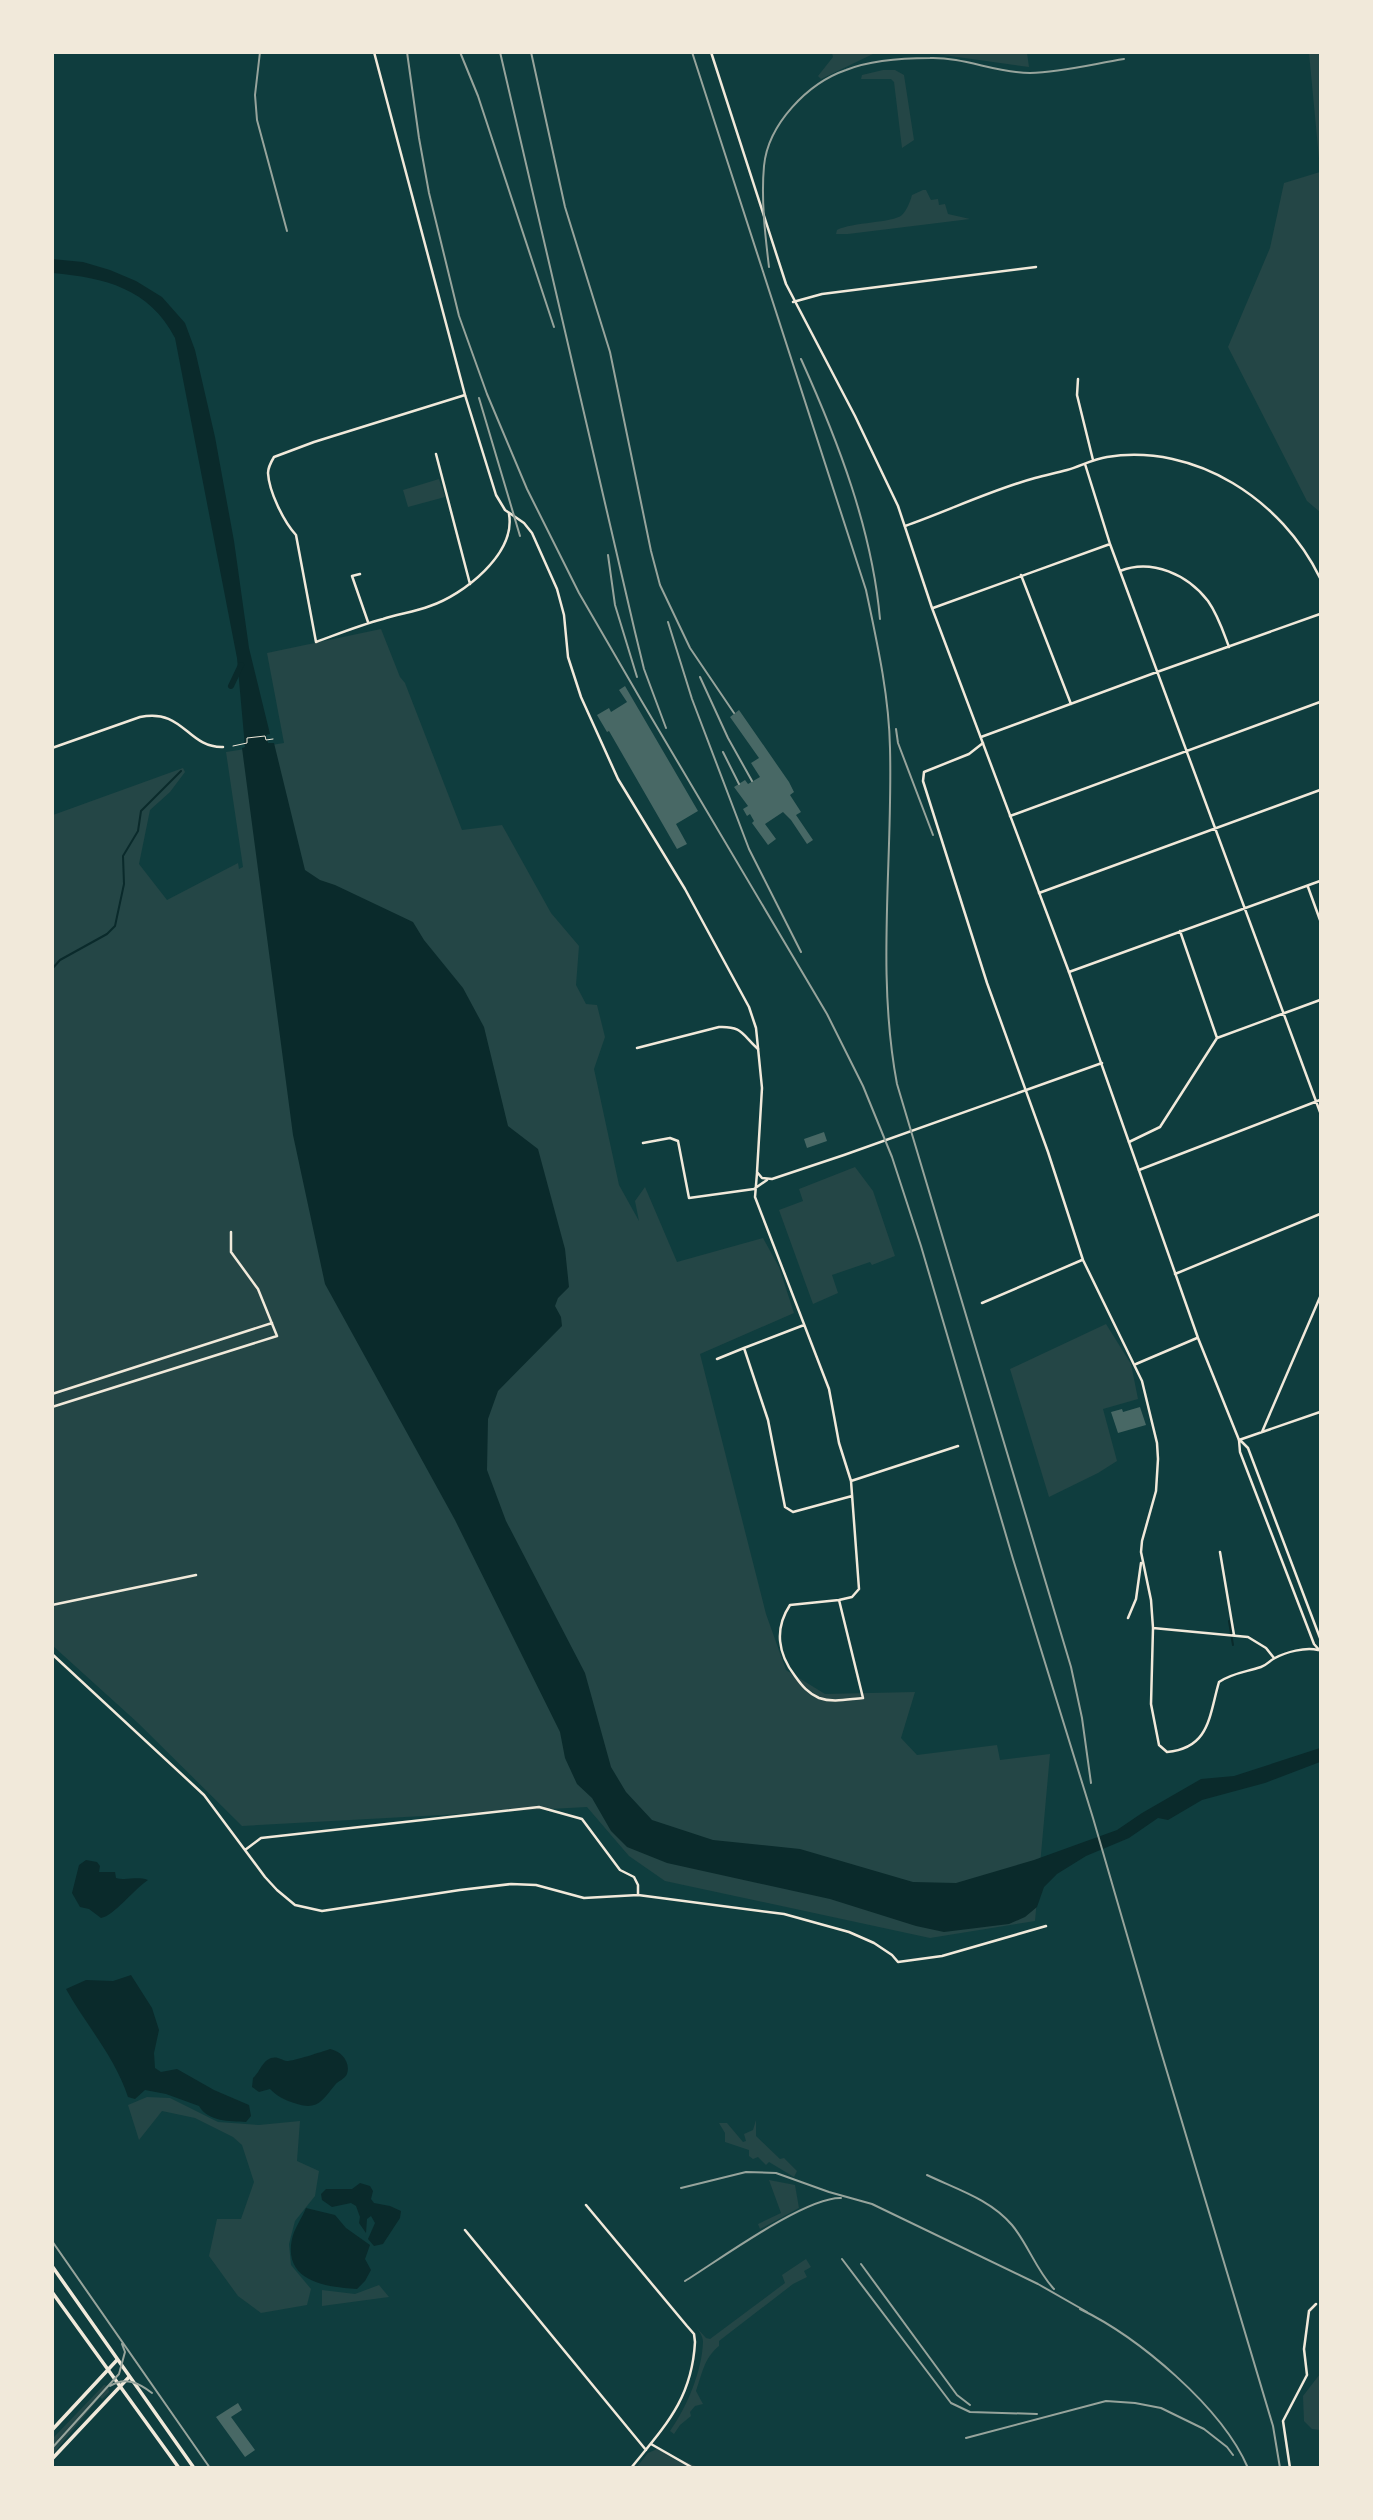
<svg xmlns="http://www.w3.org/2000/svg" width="1373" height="2520" viewBox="0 0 1373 2520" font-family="'Alegreya Sans',sans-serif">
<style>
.green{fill:#244646}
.water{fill:#0a2a2b}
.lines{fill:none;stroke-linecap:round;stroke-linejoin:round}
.stream{stroke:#0a2a2b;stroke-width:2}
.canal{stroke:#0a2a2b;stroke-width:6}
.building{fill:#486865}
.path{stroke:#f1e9da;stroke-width:1}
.minor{stroke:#f1e9da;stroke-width:2.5}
.tertiary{stroke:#f1e9da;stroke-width:2.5}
.secondary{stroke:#f1e9da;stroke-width:3.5}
.primary{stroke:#f1e9da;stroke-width:3.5}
.tram{stroke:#97a49c;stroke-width:2}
.rail{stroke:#97a49c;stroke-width:2}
</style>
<rect width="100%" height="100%" fill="#0f3d3e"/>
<path class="green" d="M832 53V52L875 53 821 79 818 76 833 57Z
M929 53H1027L1029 67Z
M1309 53H1320V169Z
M883 70H895L904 75 914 140 902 148 894 82 891 79H861L862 75Z
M1320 172V512L1307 501 1228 347 1270 248 1284 183Z
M923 190H926L931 200 938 199 939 205 945 204 948 214 970 219 848 234H836L837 230C852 222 893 223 902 215 907 210 910 202 912 195Z
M439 479 445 497 408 507 403 490Z
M381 629 400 677 405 683 462 830 502 825 551 913 579 946 576 985 586 1004 597 1005 605 1037 594 1069 619 1185 639 1221 635 1201 645 1187 677 1262 763 1238 779 1267 794 1313 700 1354 766 1614 786 1670 825 1694 915 1692 901 1738 917 1755 997 1745 1000 1760 1050 1754 1035 1921 930 1938 665 1881 629 1856 587 1807 242 1826 138 1723 53 1646V815L183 768 185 772 170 792 150 810 139 864 167 900 238 863 239 869 243 867 226 752 284 743 267 653Z
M855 1167 873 1191 895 1256 872 1265 870 1262 832 1275 838 1293 813 1304 779 1210 803 1201 799 1189Z
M1106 1324 1131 1364 1138 1399 1103 1409 1117 1461 1098 1473 1049 1497 1010 1369Z
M147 2097 170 2098 218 2122 259 2125 300 2121 297 2161 319 2171 315 2196 295 2221 289 2244 291 2265 311 2289 307 2305 261 2313 238 2296 209 2256 217 2219H241L254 2182 242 2145 233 2137 195 2118 162 2111 139 2140 128 2105Z
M756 2120V2136L780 2159 784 2158 797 2171 794 2177 769 2162 766 2165 758 2157 753 2159 749 2156V2150L725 2142V2133L719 2123H727L743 2142 746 2141 744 2134 753 2130Z
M769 2180 795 2185 799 2208 760 2229 758 2224 781 2213Z
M806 2259 811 2267 804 2271 807 2277 793 2284 719 2341V2346C704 2358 702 2374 696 2391L703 2404 695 2406 690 2412 691 2416 680 2425 674 2434 670 2431C687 2407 702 2371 703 2342 703 2336 699 2331 696 2327L706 2338 710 2339 785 2283 782 2275Z
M379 2285 389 2297 322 2306V2290L355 2294Z
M1320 2374V2430L1312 2429 1304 2421 1303 2396Z
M104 2385 108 2386 109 2392 102 2399 100 2397 53 2454V2438Z
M657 2449 698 2467 636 2468 648 2453Z"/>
<path class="water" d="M52 259 83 262 110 270 136 281 162 297 185 323 195 350 215 437 234 541 249 648 270 734 266 735 268 743H274L305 870 320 880 335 885 413 922 424 940 463 988 484 1027 508 1126 538 1149 565 1249 569 1287 558 1298 555 1306 561 1317 562 1326 498 1391 488 1419 487 1470 506 1521 585 1673 611 1767 626 1792 652 1820 713 1840 800 1849 913 1882 956 1883 1034 1860 1117 1830 1142 1813 1201 1779 1234 1776 1320 1748V1762L1265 1783 1202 1800 1168 1820 1158 1818 1129 1838 1086 1856 1057 1874 1044 1887 1037 1907 1025 1917 1009 1924 944 1932 916 1926 830 1899 667 1863 627 1847 611 1831 592 1798 577 1784 565 1758 560 1732 455 1520 325 1284 293 1135 242 748 245 747 237 658 175 338C149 288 105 278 53 273Z
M86 1860 97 1862 100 1866 99 1872H115L116 1878C127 1881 136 1876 148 1880 134 1889 114 1916 101 1918L89 1909 80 1907 72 1893 79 1865Z
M131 1975 152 2008 159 2030 154 2053 155 2068 161 2072 177 2069 214 2090 249 2105 251 2116 246 2122C230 2121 208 2122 199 2106L166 2094 145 2090 135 2099 128 2097C115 2057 86 2025 66 1989L86 1980 113 1981Z
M330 2049C341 2051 351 2062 347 2074 345 2079 338 2081 335 2085 321 2102 317 2111 294 2103 284 2100 277 2096 270 2089L259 2092 252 2087 253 2078C260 2072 262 2061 271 2058 278 2056 281 2060 287 2061 294 2061 321 2052 330 2049Z
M360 2183 370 2186 373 2191 371 2199 374 2203 390 2206 401 2211 400 2218 383 2244 374 2246 368 2239 375 2223 371 2216 367 2219 366 2233 359 2223 360 2217 356 2206 351 2203 332 2207 322 2200 321 2194 326 2189H352Z
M306 2208 335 2215 346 2228 370 2245 365 2259 371 2270 365 2281 357 2289C327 2287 283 2282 292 2239 294 2229 302 2218 306 2208Z"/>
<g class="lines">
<path class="stream" d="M52 969 60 960 107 934 115 926 124 884 123 856 138 831 141 811 181 771
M1229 1621 1233 1645"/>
<path class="canal" d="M231 686 241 665"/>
</g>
<path class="building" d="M625 686 698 811 676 824 687 844 677 849 609 731 607 732 597 715 609 708 611 712 627 702 619 690Z
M739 710 789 782 794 792 790 795 801 812 796 815 813 840 807 844 791 820 783 812 765 824 776 839 768 845 752 823 754 821 750 814 747 816 743 809 748 806 734 787 745 780 748 784 760 777 751 763 759 758 730 717Z
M824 1132 827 1141 807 1148 804 1139Z
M1140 1407 1146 1425 1118 1433 1111 1412 1122 1409 1123 1412Z
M238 2403 242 2410 231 2417 255 2450 245 2457 216 2417Z"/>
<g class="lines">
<path class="path" d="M233 746 247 743V738L265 736 266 740 273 739"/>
<path class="minor" d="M793 302 822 294 1036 267
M1078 379 1077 395 1093 460
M465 395 314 442 274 457C271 462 268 467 268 473 269 492 284 522 296 535L316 642C338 634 360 625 383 619 398 614 415 612 430 606 463 595 516 554 509 514
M436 454 470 584
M1085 464 1110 544 1320 1112
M905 526C948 511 991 490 1035 478 1046 475 1056 473 1067 470 1081 466 1093 459 1107 457 1196 443 1282 500 1320 578
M1120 571C1152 558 1188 575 1208 601 1218 615 1223 631 1229 647
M360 574 352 576 368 622
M1021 575 1071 704
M933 608 1110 544
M981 737 1157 672 1320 614
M983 743 969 754 924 772 923 781 987 983 1048 1152 1083 1260 1142 1381 1157 1443 1158 1459 1156 1491 1142 1541 1141 1552 1151 1600 1153 1628 1151 1704 1159 1745 1167 1752C1210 1748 1209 1716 1219 1682 1232 1673 1246 1672 1261 1667 1267 1665 1269 1661 1275 1658 1286 1652 1305 1647 1318 1650
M52 748 140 717C184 708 187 748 223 747
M1010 816 1320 702
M1308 887 1320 920
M1039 893 1320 790
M1180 931 1217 1038 1320 1000
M1069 972 1320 881
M637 1048 719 1027C743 1026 742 1035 758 1049
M1129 1142 1160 1127 1217 1038
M643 1143 670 1138 678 1141 689 1198 754 1189 767 1180
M1139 1170 1320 1100
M757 1173 755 1197 829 1389 839 1443 851 1481 859 1589 852 1597 839 1600 863 1698C849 1699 833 1703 819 1698 808 1693 802 1686 795 1676 778 1654 774 1629 790 1605L839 1600
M1175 1274 1320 1214
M982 1303 1082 1260
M804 1325 744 1348 768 1420 785 1507 793 1512 852 1496
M717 1359 744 1348
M1136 1364 1197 1338
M52 1394 272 1323
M52 1407 277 1336 258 1289 231 1252V1232
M1262 1432 1320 1297
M1239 1440 1320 1412
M851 1481 958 1446
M1220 1552 1234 1635
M52 1605 196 1575
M1128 1618 1136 1599 1141 1563
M1153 1628 1248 1637 1266 1648 1274 1658
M52 1654 204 1795 265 1877 277 1890 295 1905 322 1911 460 1890 511 1884 536 1885 584 1898 638 1895 784 1914 849 1932 874 1943 892 1955 898 1962 942 1956 1046 1926
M245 1850 261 1838 539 1807 582 1819 620 1870 634 1877 638 1885V1894
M586 2205 687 2326 694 2334 695 2342C692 2399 665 2426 631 2468
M465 2230 646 2450
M651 2444 693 2468
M1290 2468 1283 2421 1307 2375 1304 2349 1309 2311 1316 2304"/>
<path class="tertiary" d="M374 52 465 395 496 495 505 510 524 523 532 533 557 589 564 615 568 657 581 697 618 779 685 889 749 1007 756 1028 762 1088 757 1172 762 1178 772 1179 844 1155 1102 1063
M711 52 786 284 855 416 898 506 932 608 1069 972 1198 1338 1239 1440 1240 1452 1314 1644 1320 1651
M1241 1441 1248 1448 1320 1638"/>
<path class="secondary" d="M52 2430 117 2360
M52 2459 129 2377"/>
<path class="primary" d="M52 2266 194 2468
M52 2292 179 2468"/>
<path class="tram" d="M52 2241 210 2468
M110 2386C125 2376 139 2383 152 2393
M52 2448 119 2374 125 2352 122 2344"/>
<path class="rail" d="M260 52 255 95 257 120 287 231
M407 52 419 138 429 193 459 316 487 394 527 489 579 593 641 700 827 1014 863 1086 892 1157 921 1246 1013 1559 1093 1818 1159 2045 1273 2426 1280 2468
M460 52 478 96 554 327
M500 52 635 632 644 669 666 728
M531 52 565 207 610 352 651 551 660 585 690 648 734 713
M692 52 866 590C877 642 889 695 890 748 893 860 876 973 897 1084L1071 1667 1082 1718 1091 1783
M769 267C765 234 761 199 764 166 768 124 808 83 846 70 871 60 903 58 930 58 964 57 996 73 1030 73 1061 72 1093 64 1124 59
M801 359C838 441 872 529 880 619
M479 398 520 536
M608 555 615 605 637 677
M668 622 692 699 749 849 801 952
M700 677 728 738 752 781
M896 729 898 743 933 835
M723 752 739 784
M927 2175C956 2189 990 2199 1012 2225 1028 2244 1036 2270 1054 2289
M681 2188 746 2172 776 2173 829 2192 872 2204 1038 2284 1087 2312
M842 2259 951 2403 970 2412 1037 2414
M861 2264 957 2395 970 2405
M685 2281C719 2260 805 2197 841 2198
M1080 2309C1138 2337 1222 2407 1248 2468
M966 2438 1106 2401 1135 2403 1161 2408 1204 2429 1227 2447 1233 2455"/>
</g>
<rect width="1373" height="2520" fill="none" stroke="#f1e9da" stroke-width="108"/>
</svg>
